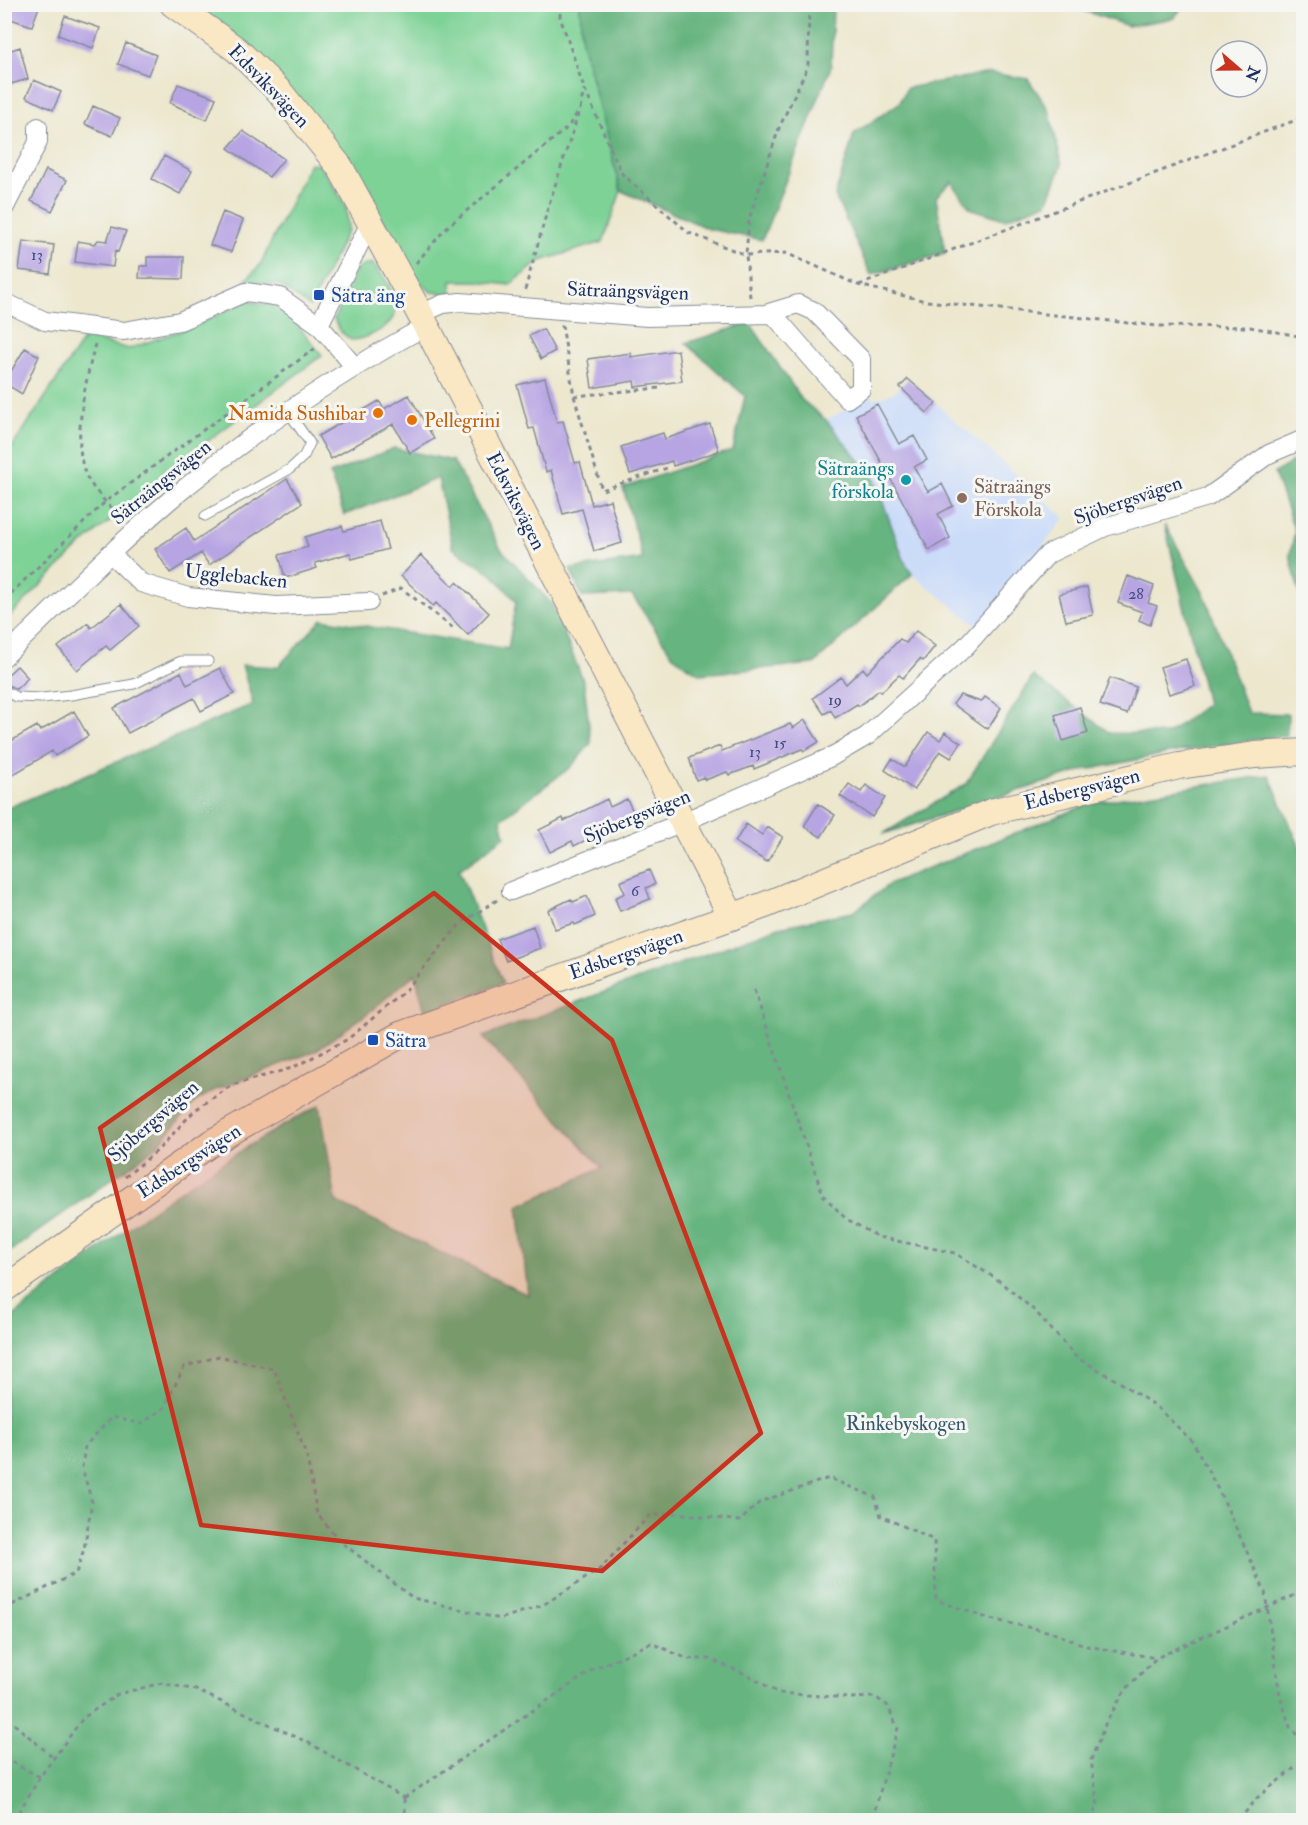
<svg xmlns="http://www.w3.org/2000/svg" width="1308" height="1825" viewBox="0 0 1308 1825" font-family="'IM FELL Double Pica',serif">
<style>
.built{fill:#cbdcf9}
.green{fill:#7ed296;stroke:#4c807a;stroke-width:1.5}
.forest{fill:#66b47f;stroke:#40726e;stroke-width:1.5}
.building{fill:#b7a4e3}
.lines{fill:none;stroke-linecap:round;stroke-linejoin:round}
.lane-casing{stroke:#848b96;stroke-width:11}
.street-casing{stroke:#848b96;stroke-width:20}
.secondary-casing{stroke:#848b96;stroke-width:28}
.path{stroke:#848b96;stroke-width:3;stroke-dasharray:4.5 4.5;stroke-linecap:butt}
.lane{stroke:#fff;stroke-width:9}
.street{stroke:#fff;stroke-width:18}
.secondary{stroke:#fae7c3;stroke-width:26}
.marked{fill:#c8321e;fill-opacity:0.2;stroke:#c8321e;stroke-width:4.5;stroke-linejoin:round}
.transit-dot{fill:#1a4fb4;stroke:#f6f6f2;stroke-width:2}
.food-dot{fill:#e8710a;stroke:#f6f6f2;stroke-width:2}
.culture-dot{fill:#0f9aa8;stroke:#f6f6f2;stroke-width:2}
.education-dot{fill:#8d6e63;stroke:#f6f6f2;stroke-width:2}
.labels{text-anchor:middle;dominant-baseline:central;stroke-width:6;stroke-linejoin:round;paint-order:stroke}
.number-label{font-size:16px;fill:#424c7f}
.street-label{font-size:20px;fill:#1b2f5e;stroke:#f6f6f2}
.transit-label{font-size:20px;fill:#164399;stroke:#f6f6f2;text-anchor:start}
.food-label{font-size:20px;fill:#c56008;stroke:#f6f6f2;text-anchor:end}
.culture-label{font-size:20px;fill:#0d838f;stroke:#f6f6f2;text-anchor:end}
.education-label{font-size:20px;fill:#785e54;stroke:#f6f6f2;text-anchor:start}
.park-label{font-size:20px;fill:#34586c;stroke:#f6f6f2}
</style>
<rect width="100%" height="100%" fill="#f6f6f2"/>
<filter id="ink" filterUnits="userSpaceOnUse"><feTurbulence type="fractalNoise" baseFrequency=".0167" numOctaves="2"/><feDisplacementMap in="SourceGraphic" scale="12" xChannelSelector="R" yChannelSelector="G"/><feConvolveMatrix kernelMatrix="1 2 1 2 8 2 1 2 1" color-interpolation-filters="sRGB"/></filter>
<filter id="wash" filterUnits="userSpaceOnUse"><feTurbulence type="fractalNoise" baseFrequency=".008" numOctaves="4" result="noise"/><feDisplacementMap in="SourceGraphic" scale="24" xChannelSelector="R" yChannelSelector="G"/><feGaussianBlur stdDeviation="1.35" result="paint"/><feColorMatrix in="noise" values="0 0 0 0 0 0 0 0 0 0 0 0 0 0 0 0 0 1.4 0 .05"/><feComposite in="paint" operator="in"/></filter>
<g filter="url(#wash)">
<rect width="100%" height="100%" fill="#ece7cd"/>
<path class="built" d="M908 379 1065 518 979 627 912 574 826 420 868 398 883 397 895 392Z"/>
<path class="green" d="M190 5H580L582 41 621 191 603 242 540 261 510 285 476 281H451L452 294 431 292 414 276 384 222Z
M310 163 320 165 346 206 348 229 310 307 279 285 245 281 260 265Z
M372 263C381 272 394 291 396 304 398 326 367 339 351 340L340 331 334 319 357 268Z
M246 301 275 306 295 322 322 355 172 468 79 547 5 621V458L85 337 129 349 199 324Z"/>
<path class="forest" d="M580 5H833L831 67 762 240 709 229 621 191 582 41Z
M1073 5H1072H1184L1174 18 1128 26 1079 9Z
M989 73 1028 79 1049 110 1062 165 1047 203 1004 219 970 208 951 182 936 197 945 253 871 275 835 196 854 134 899 103 907 88Z
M750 323 802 400 826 420 874 478 904 560 912 574 814 664 700 674 673 656 632 595 582 597 570 569 643 559 623 488 733 450 745 396 686 343Z
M394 448 453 461 501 549 552 604 584 683 591 743 571 767 501 819 505 836 459 870 503 983 425 1012 415 974 367 1014 315 1051 215 1090 195 1102 155 1148 5 1255V809L253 704 242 665 278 667 322 619 508 649 516 601 494 576 453 548 438 478 344 515 330 474Z
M1303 456V597L1299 592 1290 555 1295 531 1274 473Z
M1165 525 1205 596 1248 713 1288 714 1287 735 1170 753 1081 771 883 834 966 784 1033 676 1110 733 1167 734 1207 704Z
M1269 775 1304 857 1303 1820H5V1323C105 1242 206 1166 320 1105L336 1202 528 1295 518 1206 602 1168 483 1037 779 927 853 912 891 883 1091 803Z"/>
<g id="blocks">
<path class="building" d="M4 4H40L32 26 4 17Z
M65 16 100 28 93 48 58 35Z
M126 43 156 55 148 75 118 64Z
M20 47 28 79 11 84 4 58 9 57 8 51Z
M34 80 61 92 53 110 26 97Z
M178 84 216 98 207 120 170 103Z
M93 106 120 118 112 136 85 124Z
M243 131 284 159 269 177 228 148Z
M164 156 192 171 180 194 152 179Z
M46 170 67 180 52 211 31 201Z
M223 212 243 220 231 252 210 245Z
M112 227 126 231 118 252 115 251 113 267 75 262 78 241 95 244 98 240 107 241Z
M23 241 54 245 50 274 19 270Z
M147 257H184L183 279 139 278 140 266H147Z
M543 329 555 351 541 359 529 336Z
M25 348 39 356 22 394 4 383Z
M678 350 682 381 635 387 634 381 592 388 588 359 631 353V357Z
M545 378 557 422 563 421 575 463 580 462 592 505 610 500 622 543 594 551 582 509 563 514 551 470 546 472 534 428 529 429 517 385Z
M908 379 936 403 927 413 900 387Z
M409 395 434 439 410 453 393 424 331 459 318 436 379 401 384 409Z
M877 404 899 444 914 436 927 460 914 467 928 492 942 484 953 506 938 514 950 538 929 550 856 415Z
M710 424 719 451 673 466 672 461 630 474 621 447 663 433 665 439Z
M287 479 302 503 209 565 201 553 170 573 155 549 186 528 194 541Z
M380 521 388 549 352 559 350 553 315 563 317 568 285 578 279 555 308 547 305 537 342 526 344 531Z
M421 555 453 586 457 582 489 613 468 635 436 603 433 606 401 576Z
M1128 576 1154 586 1148 603 1157 606 1150 625 1139 620 1142 612 1118 603Z
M1087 587 1093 615 1066 621 1059 594Z
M121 604 139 626 110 650 106 646 77 670 58 647 88 623 91 628Z
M916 631 935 646 923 661 920 659 903 678 899 675 881 692 879 690 859 706 857 704 835 718 831 710 824 714 813 698 841 677 846 684 863 668 867 673 900 639 906 643Z
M1186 659 1195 686 1169 694 1160 667Z
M17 666 28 678 16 689 6 684 4 678Z
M220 668 234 694 201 711 194 698 128 733 114 708 181 672 187 685Z
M1110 678 1136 687 1127 714 1100 705Z
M960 695 981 702 985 697 1001 708 988 729 953 704Z
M1080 707 1088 733 1063 741 1055 715Z
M74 711 88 736 55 756 52 751 4 780V745L37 726 40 731Z
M805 720 819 742 804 751 802 749 754 769 753 766 729 775 727 772 705 780 704 777 696 780 689 758 720 746 722 751 790 724 793 728Z
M928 732 940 740 945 732 961 743 951 758 940 751 914 790 885 770 892 759 905 767Z
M849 784 861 792 866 785 885 798 872 817 840 796Z
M607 799 610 807 627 799 637 820 597 839 596 835 574 846 572 841 550 852 539 830 563 818 564 821Z
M818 804 835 815 821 837 804 826Z
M746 824 762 835 767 827 783 837 767 862 735 842Z
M649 870 655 884 646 888 650 899 620 911 615 898 625 893 620 882Z
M587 896 595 916 575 925 574 923 555 929 548 910 571 899 573 902Z
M533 926 540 948 506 961 497 939Z"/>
</g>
</g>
<g filter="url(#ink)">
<use href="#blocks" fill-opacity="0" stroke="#848b96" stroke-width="1.5"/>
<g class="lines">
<g class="lane-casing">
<path id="lane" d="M205 516 290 469 304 456 310 443 289 413
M4 690 16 697 42 698 71 695 134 684 181 661H208"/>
</g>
<g class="street-casing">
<path id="street" d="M4 209 38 142V127
M4 302 45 321 124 331 180 321 246 292 280 297 319 325 354 366
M420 314 443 304 460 302 647 317 773 314 847 399 861 389V359L814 311 798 304 765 314
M319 325 371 221
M110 553 141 583 188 597 276 606 369 602
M4 657C59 604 112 549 170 500 249 435 336 375 426 326
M511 891 683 822 831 757 867 736 965 647 1048 554 1105 527 1208 497 1269 454 1304 439"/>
</g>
<g class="secondary-casing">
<path id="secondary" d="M173 4 237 50 279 91 340 167 420 314 732 917
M4 1289 211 1143 400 1035 765 905 991 812 1179 766 1255 755 1304 752"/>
</g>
<path class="path" d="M560 4V17L584 88 622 174 689 233 746 255 786 253 858 285 926 301 1157 326 1250 327 1304 337
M416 263 447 227 568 127 580 109
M859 285 1304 117
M525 290 549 204 580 109 584 89
M750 297 746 255 749 219 779 128 808 66 809 4
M562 325 574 396 659 388
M95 344C86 381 72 437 85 473 92 490 111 507 123 520
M574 396 602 490 670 467
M382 596 401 588 453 628
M4 600 106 501 317 347
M754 990 823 1195 845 1218 878 1237 955 1253 998 1280 1035 1311 1076 1357 1121 1383 1158 1408 1193 1442 1224 1501 1265 1592 1280 1696 1290 1727 1304 1743
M125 1177 158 1150 195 1110 232 1085 292 1068 348 1039 404 992 460 924 497 900
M4 1609 76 1573 84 1549 92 1502 82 1468 85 1446 112 1417 141 1424 164 1408 184 1367 219 1356 274 1369 307 1457 317 1514 341 1542 413 1598 500 1619 543 1605 600 1569 649 1516 677 1513 740 1521 760 1502 829 1478 875 1497 881 1516 934 1540 936 1600 990 1619 1051 1632 1087 1646 1156 1658
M14 1724 54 1758
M4 1758 40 1777
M404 1798 594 1669 651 1643 688 1659H709L748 1675 778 1693 850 1698 875 1697 887 1705 898 1728 872 1820
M404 1799 406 1820
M14 1820 40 1777 83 1718 118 1694 162 1683 196 1690 309 1743 404 1798
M1089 1820 1098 1806 1091 1760 1106 1722 1126 1689 1156 1658 1304 1591
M1239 1820 1258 1797 1298 1765H1304"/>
<use href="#lane" class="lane"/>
<use href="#street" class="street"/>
<use href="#secondary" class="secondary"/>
</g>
</g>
<path class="marked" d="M434 893 612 1040 761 1433 602 1571 201 1525 100 1128Z"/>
<g class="transit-dot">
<rect x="313" y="289" width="12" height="12" rx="3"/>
<rect x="367" y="1034" width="12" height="12" rx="3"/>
</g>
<g class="food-dot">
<circle cx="378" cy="413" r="6"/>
<circle cx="412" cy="420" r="6"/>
</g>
<circle class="culture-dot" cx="906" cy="480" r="6"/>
<circle class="education-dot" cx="962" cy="498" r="6"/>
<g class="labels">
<g class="number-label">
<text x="37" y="255">13</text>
<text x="1136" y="594">28</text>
<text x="835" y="700">19</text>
<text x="780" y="743">15</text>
<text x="755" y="752">13</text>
<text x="635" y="891">6</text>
</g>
<g class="street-label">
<text transform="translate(269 86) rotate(46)">Edsviksvägen</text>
<text transform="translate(628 291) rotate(2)">Sätraängsvägen</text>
<text transform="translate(161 482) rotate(-39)">Sätraängsvägen</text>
<text transform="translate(1128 500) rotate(-19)">Sjöbergsvägen</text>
<text transform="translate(516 501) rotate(63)">Edsviksvägen</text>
<text transform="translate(236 576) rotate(6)">Ugglebacken</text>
<text transform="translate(1082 789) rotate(-14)">Edsbergsvägen</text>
<text transform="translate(637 816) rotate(-22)">Sjöbergsvägen</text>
<text transform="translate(626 954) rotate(-19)">Edsbergsvägen</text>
<text transform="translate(153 1121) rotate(-41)">Sjöbergsvägen</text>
<text transform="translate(189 1161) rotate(-33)">Edsbergsvägen</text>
</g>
<g class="transit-label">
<text x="331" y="295">Sätra äng</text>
<text x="385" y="1040">Sätra</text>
</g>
<g class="food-label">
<text x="366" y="413">Namida Sushibar</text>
<text x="424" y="420" text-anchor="start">Pellegrini</text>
</g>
<g class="culture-label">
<text x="894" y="468">Sätraängs<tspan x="894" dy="23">förskola</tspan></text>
</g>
<g class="education-label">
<text x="974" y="486">Sätraängs<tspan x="974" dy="23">Förskola</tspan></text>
</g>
<g class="park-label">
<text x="906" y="1423">Rinkebyskogen</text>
</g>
</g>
<rect width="1308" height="1825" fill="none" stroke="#f6f6f2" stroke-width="24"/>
<g transform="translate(1239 69) rotate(110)"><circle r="28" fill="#f6f6f2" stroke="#9ea6b7" stroke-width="1.5"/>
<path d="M0-4.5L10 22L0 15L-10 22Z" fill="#c8321e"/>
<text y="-9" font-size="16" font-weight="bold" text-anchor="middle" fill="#1b2f5e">N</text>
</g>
</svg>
